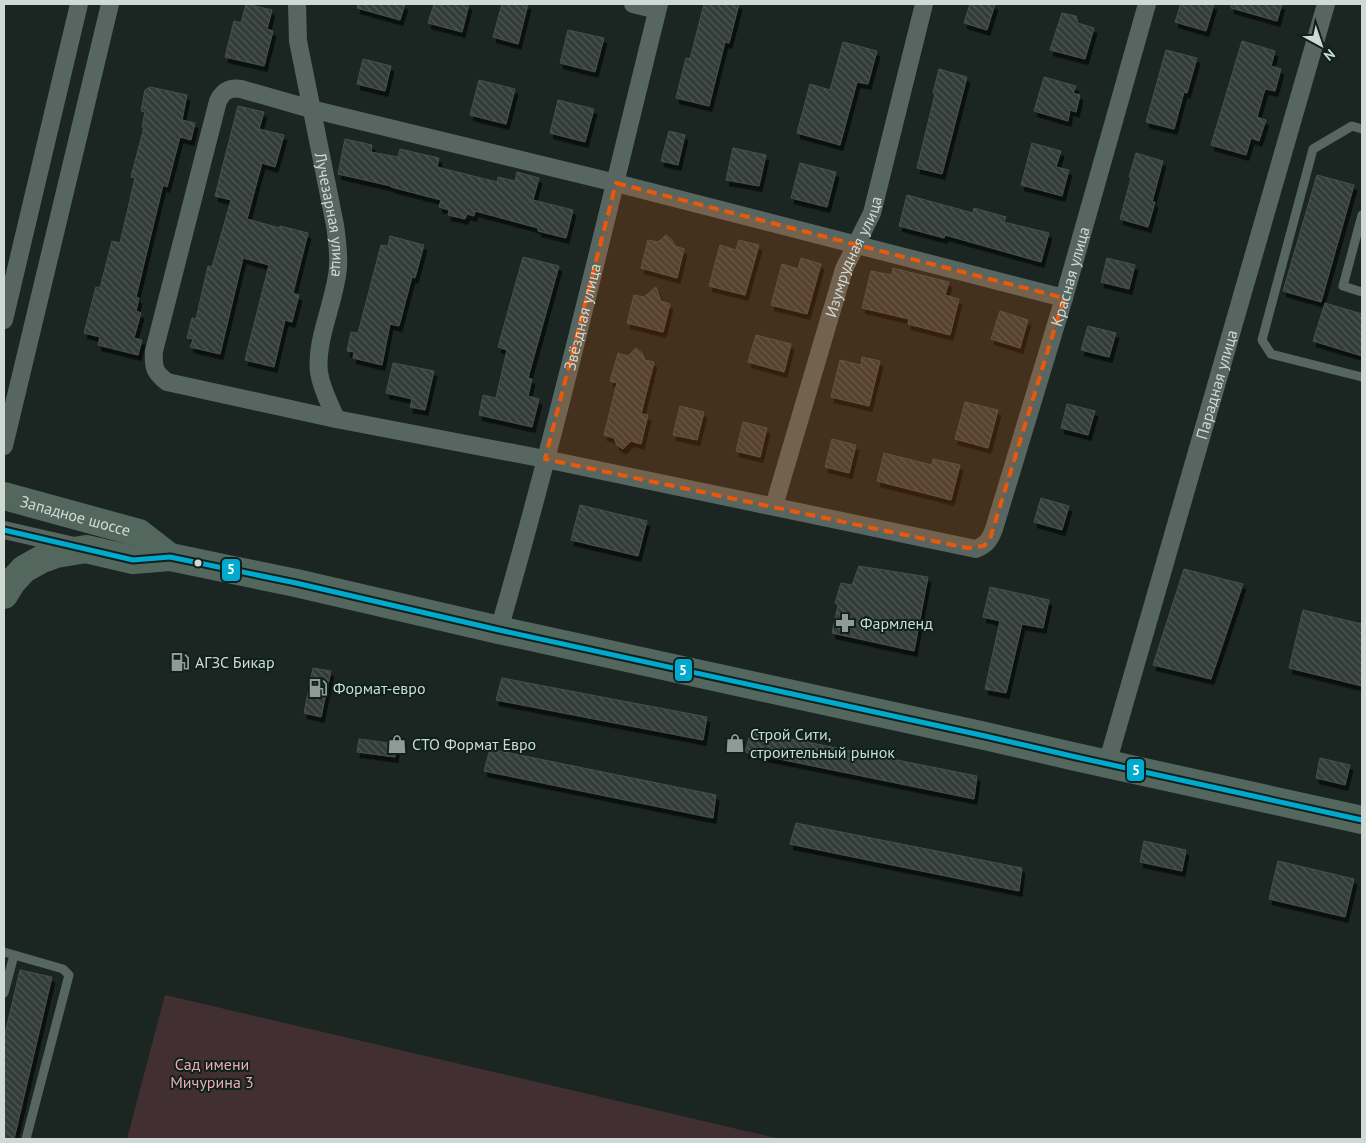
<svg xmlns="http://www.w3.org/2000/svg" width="1366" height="1143" viewBox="0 0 1366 1143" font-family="'PT Sans',sans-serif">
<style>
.garden{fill:#422f32}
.building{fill:url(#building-back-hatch);stroke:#47504c;filter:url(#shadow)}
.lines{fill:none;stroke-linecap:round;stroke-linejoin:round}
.lane{stroke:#576660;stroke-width:9}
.street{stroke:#576660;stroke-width:18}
.primary{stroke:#54675f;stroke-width:28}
.bus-1-casing{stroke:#0e211a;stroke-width:9}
.bus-1{stroke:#00a9ce;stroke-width:5}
.marked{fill:#e8590c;fill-opacity:0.2;stroke:#e8590c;stroke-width:4;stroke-dasharray:10 6;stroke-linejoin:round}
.bus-dot{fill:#cfdad5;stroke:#0e211a;stroke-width:2}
.labels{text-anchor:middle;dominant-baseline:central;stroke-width:4;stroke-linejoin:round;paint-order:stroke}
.street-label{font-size:16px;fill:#cfdad5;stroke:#0e211a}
.poi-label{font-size:16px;fill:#cfdad5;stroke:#0e211a;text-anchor:start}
.park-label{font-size:16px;fill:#f1a7b9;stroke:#0e211a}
.line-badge{stroke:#0e211a;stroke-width:2}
.badge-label{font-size:14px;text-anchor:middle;font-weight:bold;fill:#fff}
</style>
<defs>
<pattern id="building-back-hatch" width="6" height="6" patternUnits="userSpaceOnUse" patternTransform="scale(1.25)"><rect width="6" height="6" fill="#333c39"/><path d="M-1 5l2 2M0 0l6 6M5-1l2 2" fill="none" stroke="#505855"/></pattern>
<filter id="shadow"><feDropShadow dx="3" dy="5.5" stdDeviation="0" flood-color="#0009"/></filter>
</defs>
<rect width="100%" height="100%" fill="#1b2622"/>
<path class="garden" d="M165 995 780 1139H127Z"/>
<path class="building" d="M246 4 272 10 267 29 273 31 264 66 225 57 234 21 241 23Z
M358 4H405L400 20 357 8Z
M434 4H469L462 32 428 23Z
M502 4H528L518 44 493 37Z
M704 4H739L729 43 725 42 709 106 676 98 686 58 690 59Z
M970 4H995L987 30 964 23Z
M1181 4H1214L1206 31 1175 22Z
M1231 4H1282L1277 21 1231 8Z
M1062 13 1076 16 1078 23 1094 28 1085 59 1050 50Z
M568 30 604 38 595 72 560 63Z
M1242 41 1275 51 1271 66 1281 69 1275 91 1265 89 1257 117 1266 120 1259 141 1251 138 1246 155 1211 145Z
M843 42 877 51 868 84 857 82 840 145 797 133 810 84 830 90Z
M1166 50 1197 58 1187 93 1184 92 1174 129 1146 122Z
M363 59 391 66 385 91 357 84Z
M939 69 967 77 942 174 917 168 935 94 933 93Z
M1044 77 1076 86 1073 93 1080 95 1076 112 1070 110 1068 121 1034 111Z
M479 80 515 89 506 124 470 115Z
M150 87 187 95 182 120 195 123 191 140 180 137 167 187 163 185 136 297 139 298 136 311 141 313 134 338 142 340 138 355 98 345 100 337 84 333 96 287 100 288 112 241 120 243 135 178 131 177 144 127H142L145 112 141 111 145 90Z
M558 100 594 109 585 142 550 133Z
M238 106 264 112 259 129 284 135 275 167 262 163 247 219 280 228V226L308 233 293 293 299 295 292 322 285 320 274 367 245 360 269 265 243 258 220 354 190 347 193 339 187 338 192 318 196 319 208 266 212 267 231 200 215 196Z
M669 131 685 135 678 165 661 161Z
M345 139 372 145 371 152 398 157 400 149 439 158 437 167 497 182 498 177 515 181 517 172 539 178 533 200 573 210 566 238 538 231V228L475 211 474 216 467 214 465 219 448 215 449 210 439 207 441 200 391 187V186L338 174Z
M1032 143 1061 151 1056 167 1069 170 1062 196 1021 185Z
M733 148 766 155 759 186 726 180Z
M1136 153 1163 161 1152 202H1155L1148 227 1120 219 1131 178 1129 177Z
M800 163 836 172 827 207 791 198Z
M1317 175 1354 185 1321 302 1283 291Z
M907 195 973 213 974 208 1006 217 1004 222 1049 233 1041 262 945 235 944 238 899 226Z
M666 235 672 240 675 246 684 249 677 278 641 268 648 240 658 242Z
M390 236 424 245 415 278 412 277 399 326 390 324 382 365 353 358 354 352 347 351 351 332 358 333 381 245 388 246Z
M739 240 759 245 745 295 709 286 720 245 736 250Z
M523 257 559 266 528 378 532 379 528 396 539 399 532 427 479 415 483 395 496 398 507 350 498 347Z
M801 258 821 264 807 314 771 305 782 264 798 269Z
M1107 258 1135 265 1129 289 1101 282Z
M893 268 949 282 945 295 959 299 950 335 908 324 909 319 862 308 871 271 892 275Z
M656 287 661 301 670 304 663 332 627 323 634 295 644 297Z
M1325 303 1362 314V356L1313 341Z
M1000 311 1028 320 1020 348 991 339Z
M1088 326 1116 333 1109 357 1081 350Z
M756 335 791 344 784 372 748 362Z
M636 348 642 353 645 360 654 362 641 414 648 415 641 444 631 441 623 449 617 445 614 438 604 435 617 383 610 381 618 353 628 356Z
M862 357 880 361 869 406 831 397 840 360 861 365Z
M393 363 434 371 425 410 410 407 412 399 386 393Z
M965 402 998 410 988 448 955 439Z
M1067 404 1095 411 1088 435 1061 428Z
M680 406 704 412 697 440 673 435Z
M743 422 767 428 760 457 736 451Z
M832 439 856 445 849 473 825 467Z
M884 453 932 465 933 459 960 465 951 500 877 481Z
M1041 498 1069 506 1062 530 1034 522Z
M580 505 647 521 638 556 571 540Z
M859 566 928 577 914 651 832 633 838 605 835 603 841 583 852 585Z
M1184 569 1243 584 1211 679 1153 665Z
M990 587 1049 600 1043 628 1022 624 1006 693 985 689 1000 621 983 617Z
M1303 610 1362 624V686L1289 668Z
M313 668 331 671 321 717 304 713Z
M502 678 707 717 703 740 496 700Z
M751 731 977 776 974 799 745 752Z
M359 739 397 744 395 757 357 752Z
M490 749 716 795 713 818 484 771Z
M1320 758 1350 765 1345 785 1316 778Z
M796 823 1022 868 1019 891 790 844Z
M1144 841 1186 850 1182 871 1140 862Z
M1278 861 1354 879 1345 917 1269 899Z
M20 970 52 977 14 1139H4V1038Z"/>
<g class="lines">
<path class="lane" d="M1362 129 1352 126 1313 149 1262 340 1271 354 1362 377
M1362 215 1343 286 1362 292
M4 952 63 969 69 975 26 1139
M4 993 14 955"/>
<g class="street">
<path id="s1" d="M297 4 298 41 335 225C337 239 339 253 338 267 336 299 315 340 319 372 321 388 330 404 336 419L545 459 976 549C986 545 990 540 994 529L1064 298 1147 4"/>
<path d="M633 4 657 10"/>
<path d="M4 320 79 4"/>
<path d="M336 419 167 382C154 372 153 367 154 351L218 101C223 91 229 87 241 89L311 109 616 183 1064 298"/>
<path d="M4 446 110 4"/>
<path id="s2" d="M774 506 844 269 872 213 924 4"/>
<path d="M4 530 74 546"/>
<path id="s3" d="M499 630C559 423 607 213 659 4"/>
<path id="s4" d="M1107 764 1326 4"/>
</g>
<g class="primary">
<path id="s5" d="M4 496 139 533 170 557"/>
<path d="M4 595 12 582 24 569 42 559 56 554 86 549 133 560 170 557 296 583 499 630 985 736 1076 757 1362 820"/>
</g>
<g class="bus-1-casing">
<path id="bus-1" d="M4 530 133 560 170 557 296 583 499 630 985 736 1076 757 1362 820"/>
</g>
<use href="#bus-1" class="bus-1"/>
</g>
<path class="marked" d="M616 183 1064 298 990 539 984 546 967 548 545 459Z"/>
<defs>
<g id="pharmacy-bare" transform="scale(1.5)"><path d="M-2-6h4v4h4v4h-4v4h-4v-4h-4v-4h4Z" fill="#909b96" stroke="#0e211a" stroke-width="2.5" paint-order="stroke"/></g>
<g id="fuel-bare" transform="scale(1.5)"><path d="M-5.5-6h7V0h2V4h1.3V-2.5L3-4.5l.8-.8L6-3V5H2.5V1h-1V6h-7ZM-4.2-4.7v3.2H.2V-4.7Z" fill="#909b96" stroke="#0e211a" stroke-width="2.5" paint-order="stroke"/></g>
<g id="shop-bare" transform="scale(1.5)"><path d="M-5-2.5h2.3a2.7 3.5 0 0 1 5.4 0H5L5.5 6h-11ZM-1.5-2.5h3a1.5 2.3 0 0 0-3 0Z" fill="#909b96" stroke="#0e211a" stroke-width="2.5" paint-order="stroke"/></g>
</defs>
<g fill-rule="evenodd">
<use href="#pharmacy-bare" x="845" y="623"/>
<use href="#fuel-bare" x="180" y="662"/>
<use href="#fuel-bare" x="318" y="688"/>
<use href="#shop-bare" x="735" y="743"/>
<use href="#shop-bare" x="397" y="744"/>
</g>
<circle class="bus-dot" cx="198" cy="563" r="4.5"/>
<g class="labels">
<g class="street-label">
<text stroke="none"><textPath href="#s1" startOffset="214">Лучезарная улица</textPath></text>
<text stroke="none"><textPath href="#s2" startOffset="262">Изумрудная улица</textPath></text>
<text stroke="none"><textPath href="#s1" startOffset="1369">Красная улица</textPath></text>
<text stroke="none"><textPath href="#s3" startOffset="324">Звёздная улица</textPath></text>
<text stroke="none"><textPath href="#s4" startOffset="395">Парадная улица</textPath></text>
<text stroke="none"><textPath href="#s5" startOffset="74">Западное шоссе</textPath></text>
</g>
<g class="poi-label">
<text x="860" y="623">Фармленд</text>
<text x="195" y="662">АГЗС Бикар</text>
<text x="333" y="688">Формат-евро</text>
<text x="750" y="734">Строй Сити,<tspan x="750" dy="18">строительный рынок</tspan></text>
<text x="412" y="744">СТО Формат Евро</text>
</g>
<g class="park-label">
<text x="212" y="1064">Сад имени<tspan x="212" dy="18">Мичурина 3</tspan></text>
</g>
</g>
<g class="line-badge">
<rect x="221" y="558" width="20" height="24" rx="5" fill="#00a9ce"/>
<rect x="674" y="658" width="19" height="24" rx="5" fill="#00a9ce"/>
<rect x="1126" y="758" width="19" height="24" rx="5" fill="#00a9ce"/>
</g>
<g class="badge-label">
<text x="231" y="574">5</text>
<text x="683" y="675">5</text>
<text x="1136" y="775">5</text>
</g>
<rect width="1366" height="1143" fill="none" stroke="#cfdad5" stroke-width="10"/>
<g transform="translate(1321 45) rotate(140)" stroke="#0e211a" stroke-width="4" paint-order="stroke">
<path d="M0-4L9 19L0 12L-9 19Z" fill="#cfdad5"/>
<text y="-8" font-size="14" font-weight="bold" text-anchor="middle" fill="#cfdad5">N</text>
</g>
</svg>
